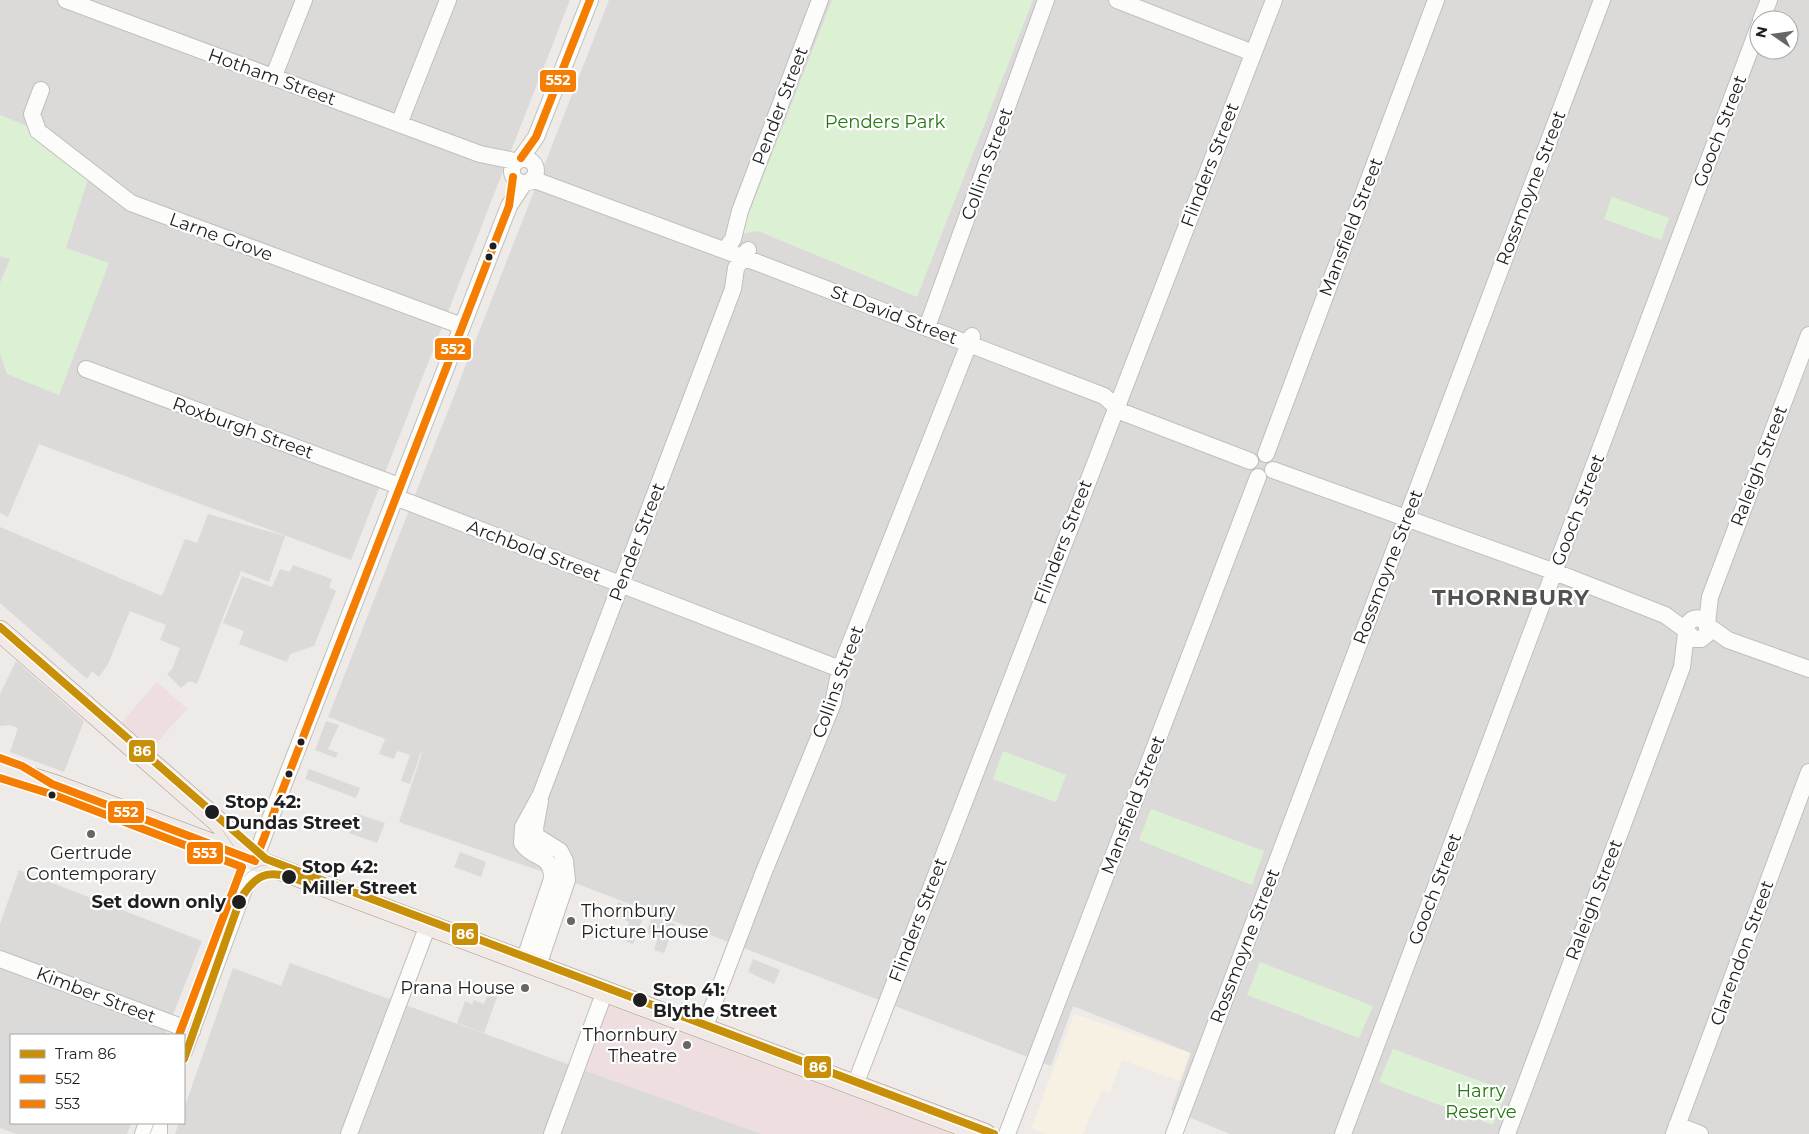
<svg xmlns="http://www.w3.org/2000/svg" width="1809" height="1134" viewBox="0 0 1809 1134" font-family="Montserrat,sans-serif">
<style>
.residential{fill:#dcdad9;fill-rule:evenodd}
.commercial{fill:#eedee0}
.education{fill:#f6f1e3}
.park{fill:#dcf1d4}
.parking{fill:#dbdad8}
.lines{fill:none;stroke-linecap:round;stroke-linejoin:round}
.minor-casing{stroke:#c0bfbe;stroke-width:18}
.major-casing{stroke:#a29085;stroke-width:22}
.minor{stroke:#fcfcfb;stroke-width:16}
.major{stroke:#f0e9e5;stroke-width:21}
.tram{stroke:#cbcbca;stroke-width:1}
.bus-1-casing{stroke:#fff;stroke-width:11}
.bus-2-casing{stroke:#fff;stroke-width:11}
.bus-1{stroke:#f47d02;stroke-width:8}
.bus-2{stroke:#f47d02;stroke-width:8}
.tram-1-casing{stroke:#fff;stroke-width:11}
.tram-1{stroke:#c79008;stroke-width:8}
.bus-dot{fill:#1f1f1f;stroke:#fff;stroke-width:2}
.poi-dot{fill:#676665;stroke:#fff;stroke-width:2}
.labels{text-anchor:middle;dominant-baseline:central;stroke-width:4.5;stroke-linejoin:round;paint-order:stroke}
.street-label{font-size:18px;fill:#1f1f1f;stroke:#fff}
.park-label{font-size:18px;fill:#247910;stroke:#fff}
.stop-label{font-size:18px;font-weight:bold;fill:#1f1f1f;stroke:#fff;text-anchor:start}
.poi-label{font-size:18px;fill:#1f1f1f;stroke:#fff;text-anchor:end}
.district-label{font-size:22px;font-weight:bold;letter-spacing:1px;fill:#525252;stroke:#fff}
.line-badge{stroke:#fff;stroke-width:2}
.badge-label{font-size:14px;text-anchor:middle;font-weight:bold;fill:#fff}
</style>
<rect width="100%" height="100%" fill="#edeae7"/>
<path class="residential" d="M0 0H570L351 560 39 444 8 517 0 513Z
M609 0H1809V1134H1230L1171 1110 1191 1053 1073 1006 1051 1066 575 883 399 822 422 753 328 717ZM1759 20H1789V50H1759Z
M19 870 202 941 165 1035H11V1123H131L127 1134H16L0 1128V924Z
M290 963 584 1070 762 1134H175L179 1123H184V1109L233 968 281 986Z"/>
<path class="commercial" d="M157 682 187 709 152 748 122 722Z
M608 1005 953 1134H762L584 1070Z"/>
<path class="education" d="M1074 1014 1190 1053 1179 1081 1122 1060 1110 1093 1102 1090 1083 1134H1046L1033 1129 1032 1126Z"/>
<path class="park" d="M832 0H1033L917 297 758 231 741 234Z
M0 115 32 128 88 179 66 248 109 263 59 395 7 374 0 354V283L10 259 0 256Z
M1612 197 1669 218 1661 240 1604 219Z
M1003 751 1066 775 1056 802 993 779Z
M1151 809 1264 851 1252 885 1139 840Z
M1260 962 1373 1006 1359 1038 1247 995Z
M1393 1049 1507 1091 1493 1125 1379 1082Z"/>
<path class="parking" d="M208 514 285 536 269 582 241 571 197 684 189 681 181 688 167 674 172 669 180 648 160 640 166 625 130 611 108 664 99 677 92 671 87 679 0 603V527L162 596 185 539 197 543Z
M293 565 332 579 329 587 336 591 314 646 290 654 287 662 239 644 244 631 223 623 242 576 272 587 280 569 290 572Z
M375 660 430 681 425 695 369 674Z
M16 661 84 721 64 772 10 752 18 728 10 725 0 726V694Z
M414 712 433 719 422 749 402 742Z
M326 721 339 725 328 749 338 753 336 758 315 750Z
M385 739 421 752 410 784 401 781 410 755 397 751 394 759 379 754Z
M309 769 360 788 356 798 305 779Z
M355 813 385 823 377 843 349 833Z
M460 852 486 862 481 877 454 867Z
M644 869 669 878 657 909 633 899Z
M767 880 774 888 750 948 744 939Z
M618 902 645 912 633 944 623 940 629 922 613 915Z
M653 915 675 924 664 953 654 950 658 937 646 933Z
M753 959 780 970 774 984 748 972Z
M488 994 497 997 484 1033 457 1023 465 1001 472 1004 474 1000 484 1004Z"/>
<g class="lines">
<g class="minor-casing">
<path id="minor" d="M66 0 480 154 515 161
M1117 0 1253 53
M1761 20 1769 0
M273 78 304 0
M41 90 32 114 38 131 131 203 462 326
M399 124 448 0
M521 158 536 137 590 0
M512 171a12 12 0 1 1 24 0a12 12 0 1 1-24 0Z
M532 179 761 264 1104 396 1122 412 1250 461
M725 250 733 239 740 211 820 0
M927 327 1046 0
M86 369 399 486
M1266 454 1436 0
M1273 470 1555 572 1665 615 1687 631
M395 497 840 669
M1707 624 1710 597 1809 335
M1707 625 1728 640 1809 669
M0 959 192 1031
M524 961 552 879C552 852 534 861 522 843L523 827 541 794 733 289 736 268 748 250
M538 966 567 880 565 861 560 851 536 836 535 828 540 801
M704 1029 763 874 833 703 840 669 972 336
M184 1051 267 827 509 206 524 183
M855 1085 1274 0
M159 1123V1134
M1677 1125 1700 1134
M143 1134 147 1123
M349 1134 428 925
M552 1134 605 991
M1007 1134 1258 477
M1174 1134 1602 0
M1343 1134 1759 26
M1507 1134 1682 667 1687 625C1693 616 1702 616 1707 625V634L1701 639H1695L1687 633
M1674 1134 1809 772"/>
</g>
<g class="major-casing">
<path id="major" d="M0 631 215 819 251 857
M0 768 57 786 985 1134"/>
</g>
<use href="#minor" class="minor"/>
<use href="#major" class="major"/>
<path class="tram" d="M240 882C252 864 267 862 286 868
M184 1042 223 935 241 874 237 851 223 831
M150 1134 154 1123"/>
<g class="bus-1-casing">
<path id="bus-1" d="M521 158 536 137 590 0
M0 758 22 766 52 784 255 861
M255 861 509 206 513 177"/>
</g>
<g class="bus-2-casing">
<path id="bus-2" d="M0 778 54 795 242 867 179 1035"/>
</g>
<use href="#bus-1" class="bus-1"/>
<use href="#bus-2" class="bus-2"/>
<g class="tram-1-casing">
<path id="tram-1" d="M0 627 266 859 994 1134
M184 1059 240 900C259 867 274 871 307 883"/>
</g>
<use href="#tram-1" class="tram-1"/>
</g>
<g class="bus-dot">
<circle cx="493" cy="246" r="4.5"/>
<circle cx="489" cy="257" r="4.5"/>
<circle cx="301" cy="742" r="4.5"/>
<circle cx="289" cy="774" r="4.5"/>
<circle cx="52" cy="795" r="4.5"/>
<circle cx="212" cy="812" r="8"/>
<circle cx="289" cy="877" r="8"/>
<circle cx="239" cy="902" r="8"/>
<circle cx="640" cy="1000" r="8"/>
</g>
<g class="poi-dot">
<circle cx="91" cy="834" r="5"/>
<circle cx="571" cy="921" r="5"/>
<circle cx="525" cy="988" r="5"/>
<circle cx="687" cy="1045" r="5"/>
</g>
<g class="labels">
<g class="street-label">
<text transform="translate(272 77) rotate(20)">Hotham Street</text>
<text transform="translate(780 106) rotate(-69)">Pender Street</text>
<text transform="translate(1720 131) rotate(-69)">Gooch Street</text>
<text transform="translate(987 164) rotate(-70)">Collins Street</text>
<text transform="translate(1210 165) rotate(-69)">Flinders Street</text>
<text transform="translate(1531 188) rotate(-69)">Rossmoyne Street</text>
<text transform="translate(1351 227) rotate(-69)">Mansfield Street</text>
<text transform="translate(221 237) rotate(20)">Larne Grove</text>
<text transform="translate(894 315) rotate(21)">St David Street</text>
<text transform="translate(243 428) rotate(20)">Roxburgh Street</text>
<text transform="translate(1759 466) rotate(-69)">Raleigh Street</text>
<text transform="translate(1578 510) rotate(-69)">Gooch Street</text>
<text transform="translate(637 542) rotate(-69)">Pender Street</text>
<text transform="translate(1063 542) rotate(-69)">Flinders Street</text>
<text transform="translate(534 551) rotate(21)">Archbold Street</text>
<text transform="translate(1388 567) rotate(-69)">Rossmoyne Street</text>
<text transform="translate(838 682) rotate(-70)">Collins Street</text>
<text transform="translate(1133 805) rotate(-69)">Mansfield Street</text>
<text transform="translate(1435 889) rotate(-69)">Gooch Street</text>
<text transform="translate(1594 900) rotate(-69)">Raleigh Street</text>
<text transform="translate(918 920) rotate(-69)">Flinders Street</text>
<text transform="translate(1245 946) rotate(-69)">Rossmoyne Street</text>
<text transform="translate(1742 953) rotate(-70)">Clarendon Street</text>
<text transform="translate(96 995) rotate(21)">Kimber Street</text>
</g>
<g class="park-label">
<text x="885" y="122">Penders Park</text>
<text x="1481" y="1091">Harry<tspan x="1481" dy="21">Reserve</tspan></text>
</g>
<g class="stop-label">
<text x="225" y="802">Stop 42:<tspan x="225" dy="21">Dundas Street</tspan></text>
<text x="302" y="867">Stop 42:<tspan x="302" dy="21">Miller Street</tspan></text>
<text x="226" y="902" text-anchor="end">Set down only</text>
<text x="653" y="990">Stop 41:<tspan x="653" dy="21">Blythe Street</tspan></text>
</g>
<g class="poi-label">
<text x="91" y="853" text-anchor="middle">Gertrude<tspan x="91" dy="21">Contemporary</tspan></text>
<text x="581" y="911" text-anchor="start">Thornbury<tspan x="581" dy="21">Picture House</tspan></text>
<text x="515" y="988">Prana House</text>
<text x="677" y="1035">Thornbury<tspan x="677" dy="21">Theatre</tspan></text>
</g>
<g class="district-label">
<text x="1511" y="597">THORNBURY</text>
</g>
</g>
<g class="line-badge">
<rect x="539" y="69" width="38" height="24" rx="5" fill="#f47d02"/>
<rect x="434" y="337" width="38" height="24" rx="5" fill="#f47d02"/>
<rect x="128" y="739" width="28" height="24" rx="5" fill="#c79008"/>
<rect x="107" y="800" width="38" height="24" rx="5" fill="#f47d02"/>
<rect x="186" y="841" width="38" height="24" rx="5" fill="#f47d02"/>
<rect x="451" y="922" width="28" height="24" rx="5" fill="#c79008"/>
<rect x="803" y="1055" width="29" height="24" rx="5" fill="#c79008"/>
</g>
<g class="badge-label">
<text x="558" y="85">552</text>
<text x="453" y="354">552</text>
<text x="142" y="756">86</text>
<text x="126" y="817">552</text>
<text x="205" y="858">553</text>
<text x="465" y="939">86</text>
<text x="818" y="1072">86</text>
</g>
<rect x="10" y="1034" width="175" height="90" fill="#ffffff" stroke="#a5a5a5"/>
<rect x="20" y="1050" width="25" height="8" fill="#c79008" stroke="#a5a5a5"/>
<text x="55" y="1059" font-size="15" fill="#1f1f1f">Tram 86</text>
<rect x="20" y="1075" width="25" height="8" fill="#f47d02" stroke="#a5a5a5"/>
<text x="55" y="1084" font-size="15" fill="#1f1f1f">552</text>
<rect x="20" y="1100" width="25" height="8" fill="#f47d02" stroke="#a5a5a5"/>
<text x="55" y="1109" font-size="15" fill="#1f1f1f">553</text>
<g transform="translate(1774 35) rotate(283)"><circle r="24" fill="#ffffff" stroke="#a5a5a5"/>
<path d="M0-4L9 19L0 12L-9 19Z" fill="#676665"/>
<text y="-8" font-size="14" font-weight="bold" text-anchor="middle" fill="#1f1f1f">N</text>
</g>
</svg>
